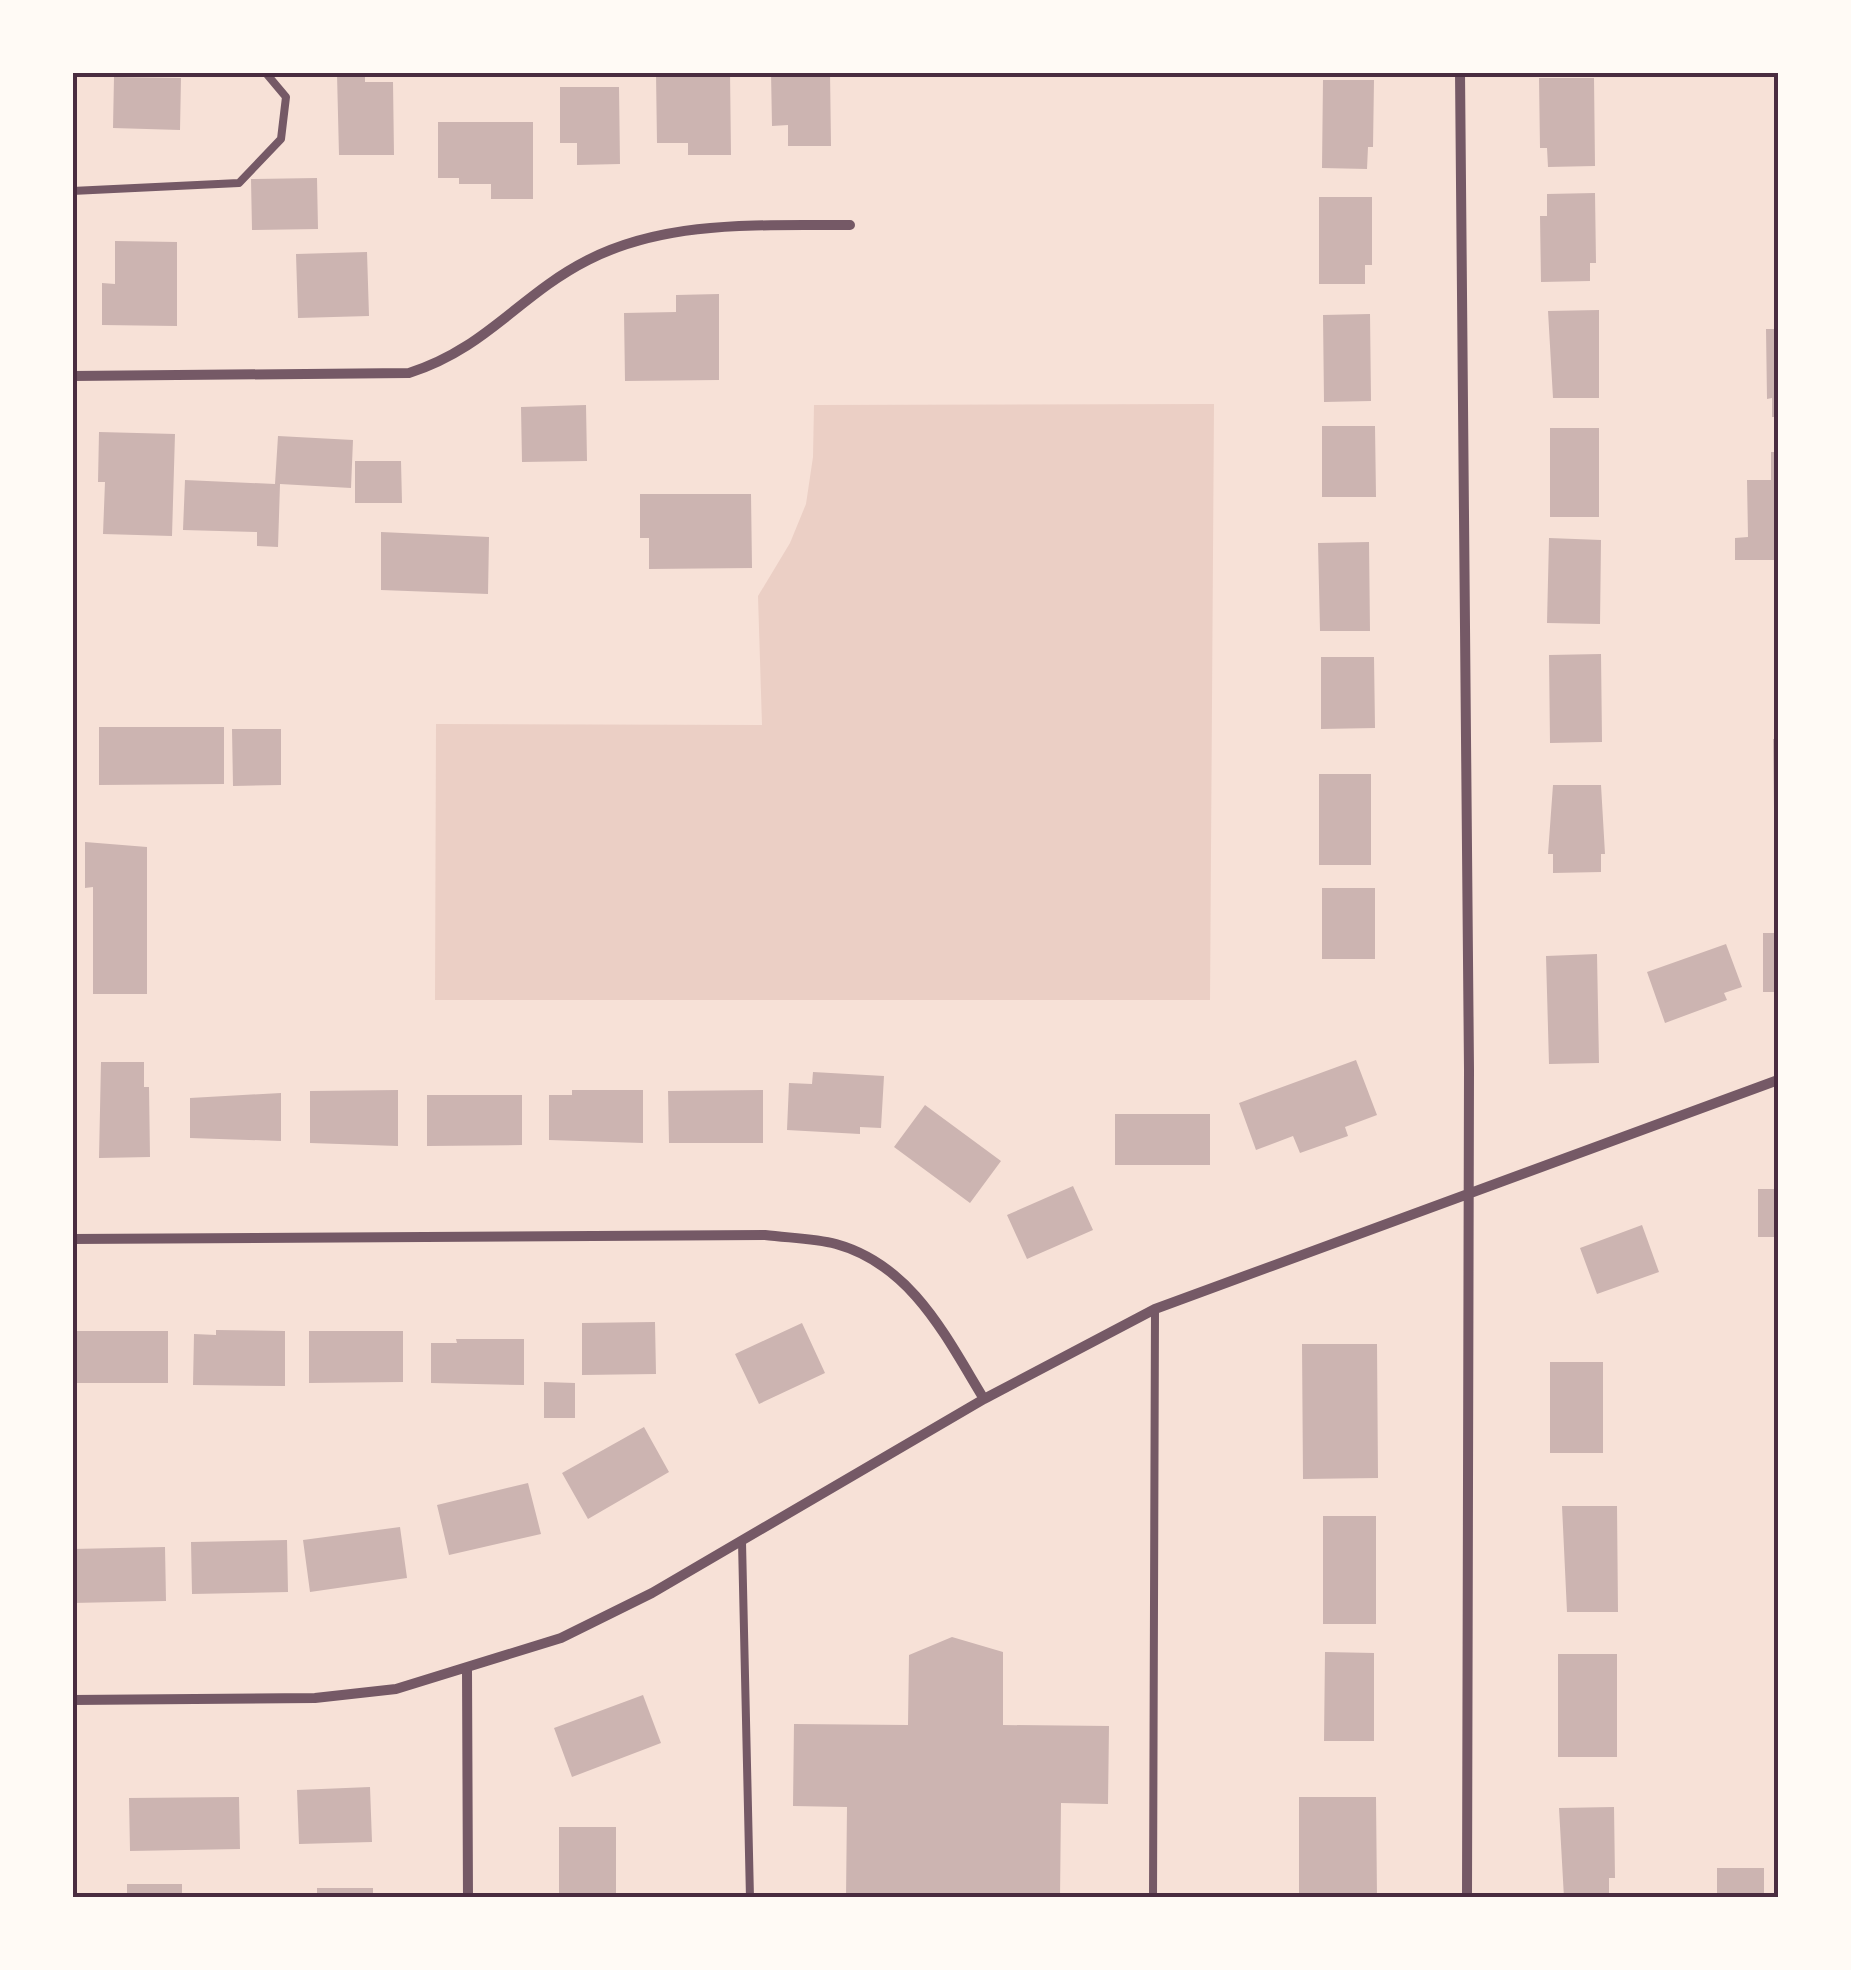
<svg xmlns="http://www.w3.org/2000/svg" width="1851" height="1970" viewBox="0 0 1851 1970" font-family="'Noto Sans',sans-serif">
<style>
.green{fill:#ebcfc5}
.building{fill:#ccb4b1}
.lines{fill:none;stroke-linecap:round;stroke-linejoin:round}
.service{stroke:#755966;stroke-width:8}
.minor{stroke:#755966;stroke-width:10}
.neatline{fill:none;stroke:#4a2c40;stroke-width:4}
</style>
<rect width="100%" height="100%" fill="#f7e1d7"/>
<path class="green" d="M1214 404 1210 1000H435L436 724 762 725 758 596 790 543 806 504 813 457 814 405Z"/>
<path class="building" d="M730 72 731 155H688V143H657L656 73Z
M771 72H830L831 146H788V125L772 126Z
M365 73V82H393L394 155H339L337 74Z
M114 77 181 78 180 130 113 128Z
M1539 78H1594L1595 166 1548 167 1547 148H1540Z
M1323 80H1374L1373 147H1368L1367 169 1322 168Z
M1774 85H1778V144H1775Z
M560 87H619L620 164 577 165V143H560Z
M438 122H533V199H491V184H459V178H438Z
M317 178 318 229 252 230 251 179Z
M1595 193 1596 263H1590V281L1541 282 1540 216H1547V194Z
M1319 197H1372V265H1365V284H1319Z
M1774 207H1778V264H1775Z
M115 241 177 242V326L102 325V283L115 284Z
M367 252 369 316 298 318 296 254Z
M719 294V380L625 381 624 313 676 312V295Z
M1599 310V398H1553L1548 311Z
M1370 314 1371 401 1324 402 1323 315Z
M1766 329H1778V417H1772V398L1767 399Z
M586 405 587 461 522 462 521 407Z
M1322 426H1375L1376 497H1322Z
M1550 428H1599V517H1550Z
M99 432 175 434 172 536 103 534 105 482H98Z
M278 436 353 440 351 488 280 484 278 547 257 546V532L183 530 185 480 275 484Z
M1771 452H1778V560H1735V538L1748 537 1747 480H1771Z
M355 461H401L402 503H355Z
M640 494H751L752 568 649 569V538H640Z
M381 532 489 537 488 594 381 590Z
M1549 538 1601 540 1600 624 1547 623Z
M1369 542 1370 631H1320L1318 543Z
M1601 654 1602 742 1550 743 1549 655Z
M1321 657H1374L1375 728 1321 729Z
M99 727H224V784L99 785Z
M232 729H281V785L233 786Z
M1773 739H1778V809H1774Z
M1319 774H1371V865H1319Z
M1553 785H1601L1605 854H1601V872L1553 873V854H1548Z
M85 842 147 847V994H93V887L85 888Z
M1774 865H1778V992H1763V933H1774Z
M1322 888H1375V959H1322Z
M1726 944 1742 987 1724 993 1727 1000 1665 1023 1647 972Z
M1597 954 1599 1063 1549 1064 1546 956Z
M1356 1060 1377 1115 1345 1127 1348 1136 1300 1153 1293 1136 1256 1150 1239 1103Z
M101 1062H144V1087H149L150 1157 99 1158Z
M813 1072 884 1076 881 1128 860 1127V1134L787 1130 789 1083 812 1084Z
M398 1090V1146L310 1143V1091Z
M572 1090H643V1143L549 1140V1095H572Z
M763 1090V1143H669L668 1091Z
M281 1093V1141L190 1138V1098Z
M427 1095H522V1145L427 1146Z
M925 1105 1001 1161 970 1203 894 1147Z
M1115 1114H1210V1165H1115Z
M1073 1186 1093 1230 1027 1259 1007 1215Z
M1758 1189H1778V1237H1758Z
M1642 1225 1659 1272 1597 1294 1580 1248Z
M655 1322 656 1374 582 1375V1323Z
M802 1323 825 1373 759 1404 735 1354Z
M216 1330 285 1331V1386L193 1385 194 1334 216 1335Z
M73 1331H168V1383H74Z
M309 1331H403V1382L309 1383Z
M456 1339H524V1385L431 1383V1343H457Z
M1302 1344H1377L1378 1478 1303 1479Z
M1550 1362H1603V1453H1550Z
M544 1382 575 1383V1418H544Z
M644 1427 669 1472 588 1519 562 1473Z
M528 1483 541 1534 449 1555 437 1505Z
M1562 1506H1617L1618 1612H1567Z
M1323 1516H1376V1624H1323Z
M400 1527 407 1578 310 1592 303 1540Z
M287 1540 288 1592 192 1594 191 1542Z
M165 1547 166 1601 72 1603V1549Z
M952 1637 1003 1652V1725L1109 1726 1108 1804 1061 1803 1060 1898H846L847 1807 793 1806 794 1724 908 1725 909 1655Z
M1325 1652 1374 1653V1741H1324Z
M1558 1654H1617V1757H1558Z
M643 1695 661 1743 572 1777 554 1728Z
M370 1787 372 1842 299 1844 297 1790Z
M239 1797 240 1849 130 1851 129 1798Z
M1299 1797H1376L1377 1898H1299Z
M1614 1807 1615 1878H1609V1898H1564L1559 1808Z
M559 1827H616V1898H559Z
M1717 1868H1764V1898H1717Z
M127 1884H182V1898H127Z
M317 1888H373V1898H317Z"/>
<g class="lines">
<path class="service" d="M72 191 239 183 281 139 286 97 265 72
M742 1542 750 1898
M1153 1898 1155 1309"/>
<path class="minor" d="M1460 72 1469 1070 1467 1898
M72 376 409 373C487 348 519 295 588 260 669 219 762 226 850 225
M72 1239 765 1235C788 1238 814 1238 836 1244 912 1265 946 1337 984 1399
M467 1670 468 1898
M72 1700 315 1698 396 1689 561 1638 652 1593 984 1399 1155 1309 1778 1080"/>
</g>
<rect width="1851" height="1970" fill="none" stroke="#fffaf5" stroke-width="150"/>
<rect x="75" y="75" width="1701" height="1820" class="neatline"/>
</svg>
